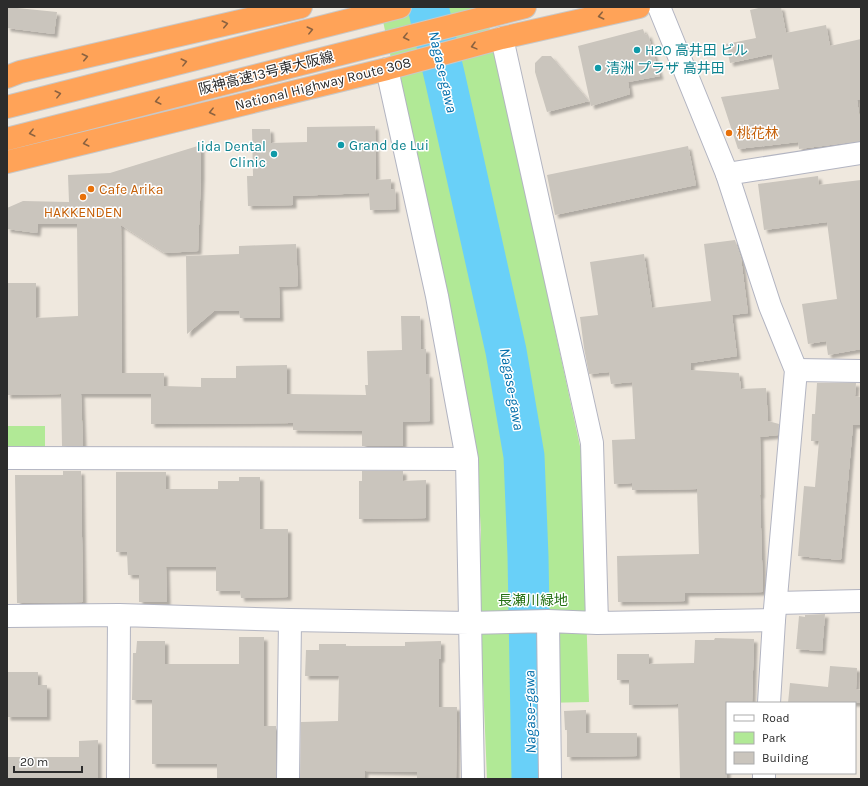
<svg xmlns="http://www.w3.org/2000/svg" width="868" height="786" viewBox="0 0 868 786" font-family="Karla,'Noto Sans JP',sans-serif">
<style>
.green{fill:#b1e996}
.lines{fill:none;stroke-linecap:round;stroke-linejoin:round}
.river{stroke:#69d0f8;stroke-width:41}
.building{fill:#cac5bd;filter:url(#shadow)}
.street-casing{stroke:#b2b4c1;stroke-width:24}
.secondary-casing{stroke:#b2b4c1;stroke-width:24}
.highway-casing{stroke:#c8c8c8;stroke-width:24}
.street{stroke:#fff;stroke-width:22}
.secondary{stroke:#fff;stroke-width:22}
.highway{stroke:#ffa358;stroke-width:22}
.oneway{stroke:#8b6240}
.culture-dot{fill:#0f9aa8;stroke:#fff;stroke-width:1.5}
.food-dot{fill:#e8710a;stroke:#fff;stroke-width:1.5}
.labels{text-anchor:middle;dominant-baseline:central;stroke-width:3;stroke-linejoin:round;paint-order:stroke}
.culture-label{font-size:14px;fill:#0d838f;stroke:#fff;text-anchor:start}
.street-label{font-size:14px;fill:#2c2c2c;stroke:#fff}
.food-label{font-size:14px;fill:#c56008;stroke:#fff;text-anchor:start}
.park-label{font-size:14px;fill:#267115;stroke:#fff}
.water-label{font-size:15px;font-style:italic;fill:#026eaa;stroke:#fff}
</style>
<defs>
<filter id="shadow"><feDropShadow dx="3.5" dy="3.5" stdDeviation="1" flood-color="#0004"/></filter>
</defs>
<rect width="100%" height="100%" fill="#efe8de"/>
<path class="green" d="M380 7H484L493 41 581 451 589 702 542 703V779H487L479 585 481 530 476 458Z
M7 426H45V450H7Z"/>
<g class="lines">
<path class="river" d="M428 7 445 78 506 351 524 456 528 556 532 779"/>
</g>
<path class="building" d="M7 7 57 12 54 34 7 28Z
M763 7H781L786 33 826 25 830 46 861 39V99L857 100 861 127V141L799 149 798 142 738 149 721 97 779 89 772 54 730 63 726 44 756 38 750 10Z
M643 29 645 35 648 34 660 76 628 82 630 94 591 106 578 46Z
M542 56H551L589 101 547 112 535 72V63Z
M375 126 376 180 391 179V189H395L396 209 370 210 369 193 293 196V205L248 206 247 176H253L252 129H270L271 143 307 142V127Z
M201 145V176L198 251 165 253 121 225 122 373H164V386L201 387V378H236V366L287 365V394L366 395 365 385H368L367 351 402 350 401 316H420L421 349H426V374H429L430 421 403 422V446H362V431L293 430V423L151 424V394H81L83 446H62L61 394 7 395V283H36V318L78 316 77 224H38L37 233 7 229V208L23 201 69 202 68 175 110 173Z
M688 146 696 185 555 215 547 175Z
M818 176 819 185 861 180V349L828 355 826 341 808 344 802 304 837 299 827 222 764 230 758 184Z
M735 240 741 258 748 313 732 315 737 356 691 363V370L739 373 741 389 766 388 768 421 779 424 778 435 760 437 761 495H760L763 592 685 593V601L618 602 617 556 699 554 697 489 632 490V483L614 484 612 440 635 439 632 382 611 384 609 372 589 374 584 348 580 317 598 315 590 262 644 254 652 308 711 301 704 244Z
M296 244 298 286 279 287 280 318H240L239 311H214L187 334 186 256 239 254V246Z
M817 383H856L855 396 861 397V425H853L841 560 798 556 804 486 815 487 819 441H811L812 414H815Z
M63 471H81L83 602 17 603 15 475H63Z
M362 471H403V481L426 480V518L359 519V481H362Z
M116 472H166V489H218V481H239V477H260V529H288V597L241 598 240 591H216V567H166L167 602H139V575H128L127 552H116Z
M825 614 822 651 796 649 799 616 805 617V615Z
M239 637H264V726H276V779H217V764H152V700H132L133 653H136L137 641H165V664H239Z
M715 638 754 639 752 703H727V779H680L678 704 629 705V680H617V654H649V664L694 663 695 640H714Z
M441 641V659H439V707H457L456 779H417V772L365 771 364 779H300L301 722 338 721 339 676H305L306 650H319V644H346V646H405V642Z
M830 666 857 668 856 689 861 690V703H788L790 683 828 687Z
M7 672H38V685H47V717H7Z
M586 710V733H637V756L567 757V730H565L564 711Z
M98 740V779H7V757H79V741Z"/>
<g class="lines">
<g class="street-casing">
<path id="street" d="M502 38 592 443 597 623
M387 69 437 296 467 459 473 779
M727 174 861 153
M796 370 861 371
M7 458 467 459
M776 603 861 601
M7 616 119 615 290 620 469 623 548 621 597 623 774 620
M548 621 550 779
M118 779 119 615
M288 779 290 620"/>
</g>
<g class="secondary-casing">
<path id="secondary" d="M659 7 727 174 770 306 796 370 774 620 769 703
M764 779V773"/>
</g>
<g class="highway-casing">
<path id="highway" d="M7 77 20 72 301 7
M7 107 400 7
M7 139 525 7
M7 162 387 69 502 38 639 7"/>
</g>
<use href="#street" class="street"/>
<use href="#secondary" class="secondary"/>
<use href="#highway" class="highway"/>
</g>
<defs><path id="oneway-chevron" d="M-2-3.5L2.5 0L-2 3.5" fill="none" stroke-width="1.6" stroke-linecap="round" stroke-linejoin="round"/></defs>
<g class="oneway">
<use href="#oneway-chevron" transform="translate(601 16) rotate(167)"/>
<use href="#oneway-chevron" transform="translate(225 24) rotate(-13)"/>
<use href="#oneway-chevron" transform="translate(310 30) rotate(-14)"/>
<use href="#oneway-chevron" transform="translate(406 37) rotate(166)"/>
<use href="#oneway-chevron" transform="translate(474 46) rotate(165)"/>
<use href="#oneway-chevron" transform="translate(85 57) rotate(-13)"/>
<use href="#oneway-chevron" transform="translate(184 62) rotate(-14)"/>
<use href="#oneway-chevron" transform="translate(58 94) rotate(-14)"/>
<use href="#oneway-chevron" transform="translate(158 101) rotate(166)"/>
<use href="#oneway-chevron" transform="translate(212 112) rotate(166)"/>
<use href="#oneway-chevron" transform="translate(32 133) rotate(166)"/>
<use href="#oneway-chevron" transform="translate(86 143) rotate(166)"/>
</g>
<g class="culture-dot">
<circle cx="637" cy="50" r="4"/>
<circle cx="598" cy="68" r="4"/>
<circle cx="341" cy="145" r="4"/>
<circle cx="274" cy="154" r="4"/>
</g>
<g class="food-dot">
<circle cx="729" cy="133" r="4"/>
<circle cx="91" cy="189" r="4"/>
<circle cx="83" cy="197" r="4"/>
</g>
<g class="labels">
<g class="culture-label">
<text x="645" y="50">H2O 高井田 ビル</text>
<text x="606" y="68">清洲 プラザ 高井田</text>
<text x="349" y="145">Grand de Lui</text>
<text x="266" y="146" text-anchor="end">Iida Dental<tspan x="266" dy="16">Clinic</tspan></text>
</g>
<g class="street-label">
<text transform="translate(266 73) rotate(-14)">阪神高速13号東大阪線</text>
<text transform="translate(323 84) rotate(-14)">National Highway Route 308</text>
</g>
<g class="food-label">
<text x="737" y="133">桃花林</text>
<text x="99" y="189">Cafe Arika</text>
<text x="83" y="212" text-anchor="middle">HAKKENDEN</text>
</g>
<g class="park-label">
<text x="533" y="600">長瀬川緑地</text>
</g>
<g class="water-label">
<text transform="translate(443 72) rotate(77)">Nagase-gawa</text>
<text transform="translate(512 389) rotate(80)">Nagase-gawa</text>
<text transform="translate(530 712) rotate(-91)">Nagase-gawa</text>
</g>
</g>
<rect width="868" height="786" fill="none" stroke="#2c2c2c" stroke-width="16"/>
<rect x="726" y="702" width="130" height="72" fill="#ffffff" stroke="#ababab"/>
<rect x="734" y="715" width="20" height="6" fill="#ffffff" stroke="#ababab"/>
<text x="762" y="722" font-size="12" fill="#2c2c2c">Road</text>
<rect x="734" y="732" width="20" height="12" fill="#b1e996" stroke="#ababab"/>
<text x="762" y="742" font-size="12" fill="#2c2c2c">Park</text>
<rect x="734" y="752" width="20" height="12" fill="#cac5bd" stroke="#ababab"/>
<text x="762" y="762" font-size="12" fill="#2c2c2c">Building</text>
<path d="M14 766v6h68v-6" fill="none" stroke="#2c2c2c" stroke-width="2"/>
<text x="20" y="766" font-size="12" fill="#2c2c2c" stroke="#ffffff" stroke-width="3" paint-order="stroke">20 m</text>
</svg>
